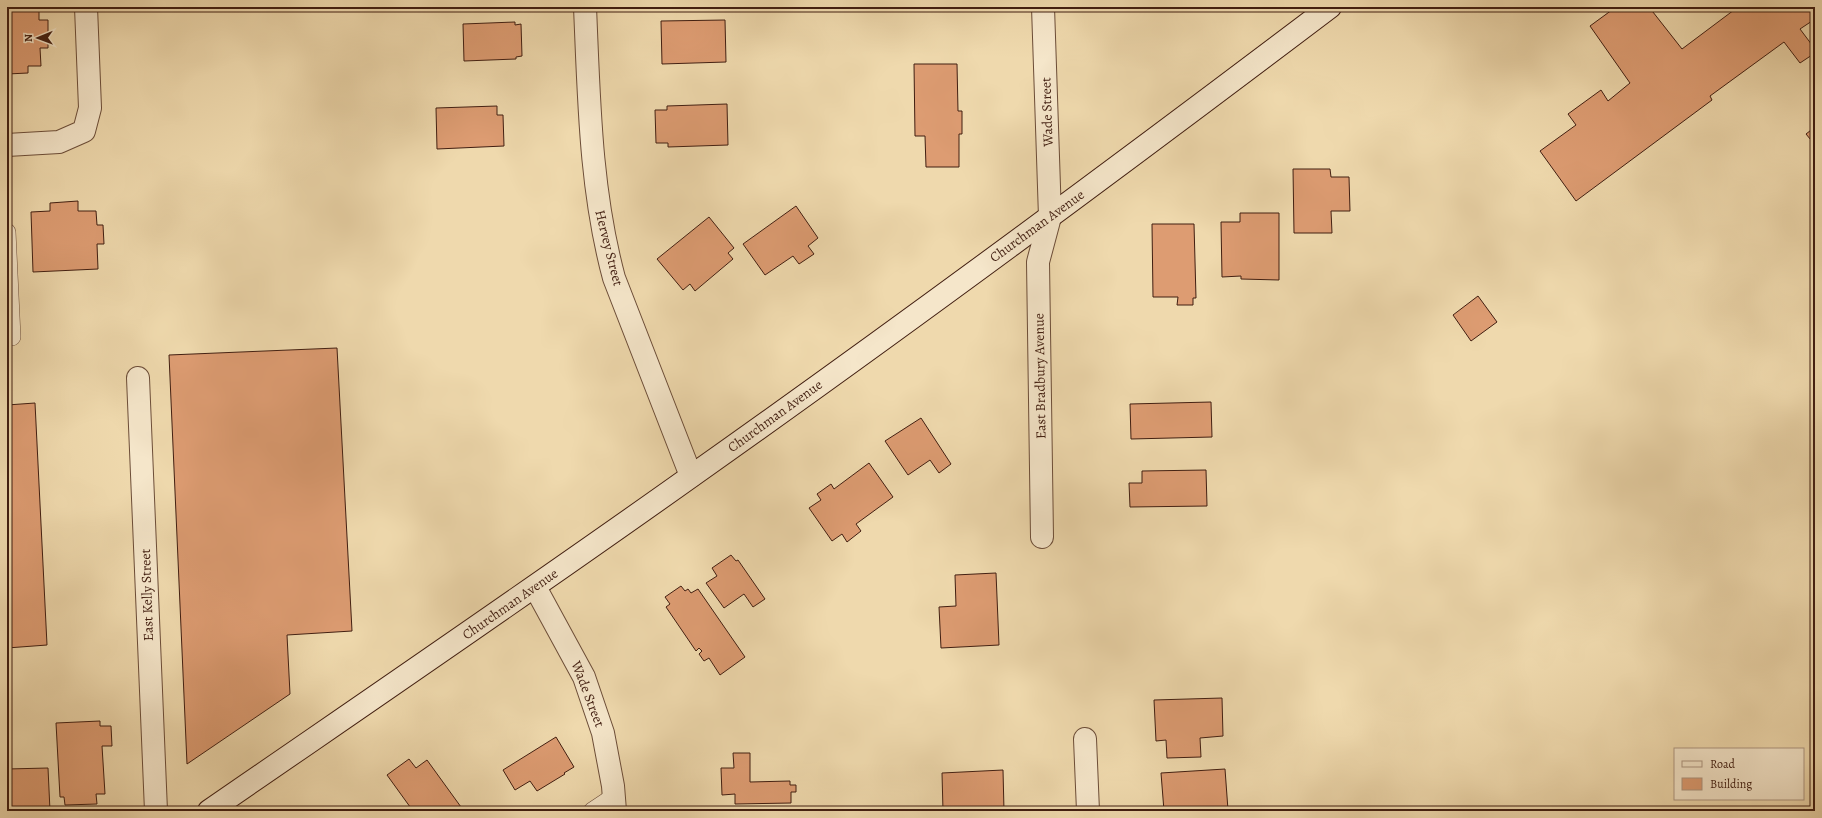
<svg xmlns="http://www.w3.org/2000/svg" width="1822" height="818" viewBox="0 0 1822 818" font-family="Alegreya,serif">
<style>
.building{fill:#dd9c72;stroke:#411e11}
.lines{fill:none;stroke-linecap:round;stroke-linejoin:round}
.service-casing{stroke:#6c4d38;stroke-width:18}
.minor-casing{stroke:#6c4d38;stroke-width:24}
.secondary-casing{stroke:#411e11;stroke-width:24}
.service{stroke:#f5e6ca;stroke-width:17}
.minor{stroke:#f5e6ca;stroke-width:22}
.secondary{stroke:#f5e6ca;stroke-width:22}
.labels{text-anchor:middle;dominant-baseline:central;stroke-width:4;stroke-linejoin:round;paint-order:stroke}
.street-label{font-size:14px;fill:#411e11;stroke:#f5e6ca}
</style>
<rect width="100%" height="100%" fill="#efd9ad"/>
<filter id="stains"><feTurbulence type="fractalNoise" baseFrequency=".005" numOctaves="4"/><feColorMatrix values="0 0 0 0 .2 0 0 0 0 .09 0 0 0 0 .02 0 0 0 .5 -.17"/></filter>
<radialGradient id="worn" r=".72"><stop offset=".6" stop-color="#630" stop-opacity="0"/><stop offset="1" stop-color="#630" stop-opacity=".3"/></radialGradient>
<path class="building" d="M7 7H39V20H48V48H40L41 66H28V73L7 74Z
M664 7H729V8L682 10 664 9Z
M1616 7H1649L1682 49 1738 7H1815V19L1800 29 1815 49V53L1800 63 1784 42 1710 96 1712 100 1576 201 1540 151 1576 125 1568 114 1601 90 1608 101 1630 83 1590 26Z
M725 20 726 62 662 64 661 21Z
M515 22V25L521 24 522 56 516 57V59L464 61 463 24Z
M914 64H957L958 111H962V134H959V167H926L925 136H915Z
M727 104 728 145 668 147V143H656L655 110H667V106Z
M497 106V115H503L504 146 437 149 436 108Z
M1815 127V145L1806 134Z
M1293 169H1330L1331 177H1349L1350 211H1331L1332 233H1294Z
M78 201V211H96L97 225H103L104 244H97L98 269 33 272 31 212 50 211V203Z
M796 206 818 238 808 246 814 254 799 264 793 256 765 275 743 244Z
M1240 213H1279V280L1241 279V276L1222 277 1221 222H1240Z
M709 217 734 248 728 253 733 259 695 291 690 284 683 290 657 259Z
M1152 224H1194L1196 298H1193V305H1177L1178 297H1153Z
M1478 296 1497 322 1471 341 1453 315Z
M337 348 352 631 287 635 290 694 187 764 169 355Z
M1211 402 1212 437 1131 439 1130 404Z
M35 403 47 645 7 648V405Z
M921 418 951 464 939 473 930 460 908 475 885 441Z
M869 463 893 497 856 524 861 531 847 542 842 534 832 541 809 508 821 500 817 494 831 484 834 489Z
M1206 470 1207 506 1130 507 1129 483H1142V471Z
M731 555 736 561 738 560 765 599 753 607 744 594 724 608 706 583 717 576 712 568Z
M996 573 999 645 941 648 939 607 956 606 955 575Z
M681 586 685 591 688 589 691 593 698 589 745 657 720 675 709 658 704 661 699 654 702 651 699 648 696 651 666 607 670 604 665 597Z
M1222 698 1223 736 1200 738 1201 757 1167 758 1166 740 1156 741 1154 700Z
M100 721V726H111L112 746H102L105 794H96L97 804 65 805 64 797H60L56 723Z
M556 737 574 767 564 773 565 774 537 791 530 781 515 790 503 770Z
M733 753H750V782L790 781V785H796V792H791V803L735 804V794L722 795 721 768H734Z
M409 759 416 768 427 760 461 807 455 811H413L387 775Z
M48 768 50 811H7V769Z
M1225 769 1228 810 1164 811 1161 773Z
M1003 770 1004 811H943L942 773Z"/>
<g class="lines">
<g class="service-casing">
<path id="service" d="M7 232 12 337
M592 811 613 797"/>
</g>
<g class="minor-casing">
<path id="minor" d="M585 7C589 98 590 189 614 278L691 476
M7 145 59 142 84 131 90 108 86 7
M138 378 156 811
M1042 537 1038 262 1050 217 1043 7
M535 587 584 677 603 733 613 786 615 811
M1085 739 1088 811"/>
</g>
<g class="secondary-casing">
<path id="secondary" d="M209 811C370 700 533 589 693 475 908 323 1120 166 1330 7"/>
</g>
<use href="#service" class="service"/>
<use href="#minor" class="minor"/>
<use href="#secondary" class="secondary"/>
</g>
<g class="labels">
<g class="street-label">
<text transform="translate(1047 112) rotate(-92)">Wade Street</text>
<text transform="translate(1037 226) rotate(-36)">Churchman Avenue</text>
<text transform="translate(609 248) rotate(76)">Hervey Street</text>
<text transform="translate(1040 376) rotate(-91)">East Bradbury Avenue</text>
<text transform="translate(775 416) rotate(-36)">Churchman Avenue</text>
<text transform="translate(147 595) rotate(-92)">East Kelly Street</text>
<text transform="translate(510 604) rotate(-35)">Churchman Avenue</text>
<text transform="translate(588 694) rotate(69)">Wade Street</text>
</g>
</g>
<rect width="1822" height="818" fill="none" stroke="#efd9ad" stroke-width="24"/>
<rect x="8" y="8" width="1806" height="802" fill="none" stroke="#411e11" stroke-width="2"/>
<rect x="12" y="12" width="1798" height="794" fill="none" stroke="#411e11"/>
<rect x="1674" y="748" width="130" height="52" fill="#f5e6ca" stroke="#ad9680"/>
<rect x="1682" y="761" width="20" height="6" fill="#f5e6ca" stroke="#ad9680"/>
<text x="1710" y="768" font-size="12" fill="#411e11">Road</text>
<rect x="1682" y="778" width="20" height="12" fill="#dd9c72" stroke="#ad9680"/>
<text x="1710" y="788" font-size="12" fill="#411e11">Building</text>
<g transform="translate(38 38) rotate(269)" stroke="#f5e6ca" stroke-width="3" paint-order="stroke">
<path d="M0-3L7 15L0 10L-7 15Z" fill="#411e11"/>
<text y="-6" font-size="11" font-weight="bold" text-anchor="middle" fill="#411e11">N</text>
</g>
<rect width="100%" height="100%" filter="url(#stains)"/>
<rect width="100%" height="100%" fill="url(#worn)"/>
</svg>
